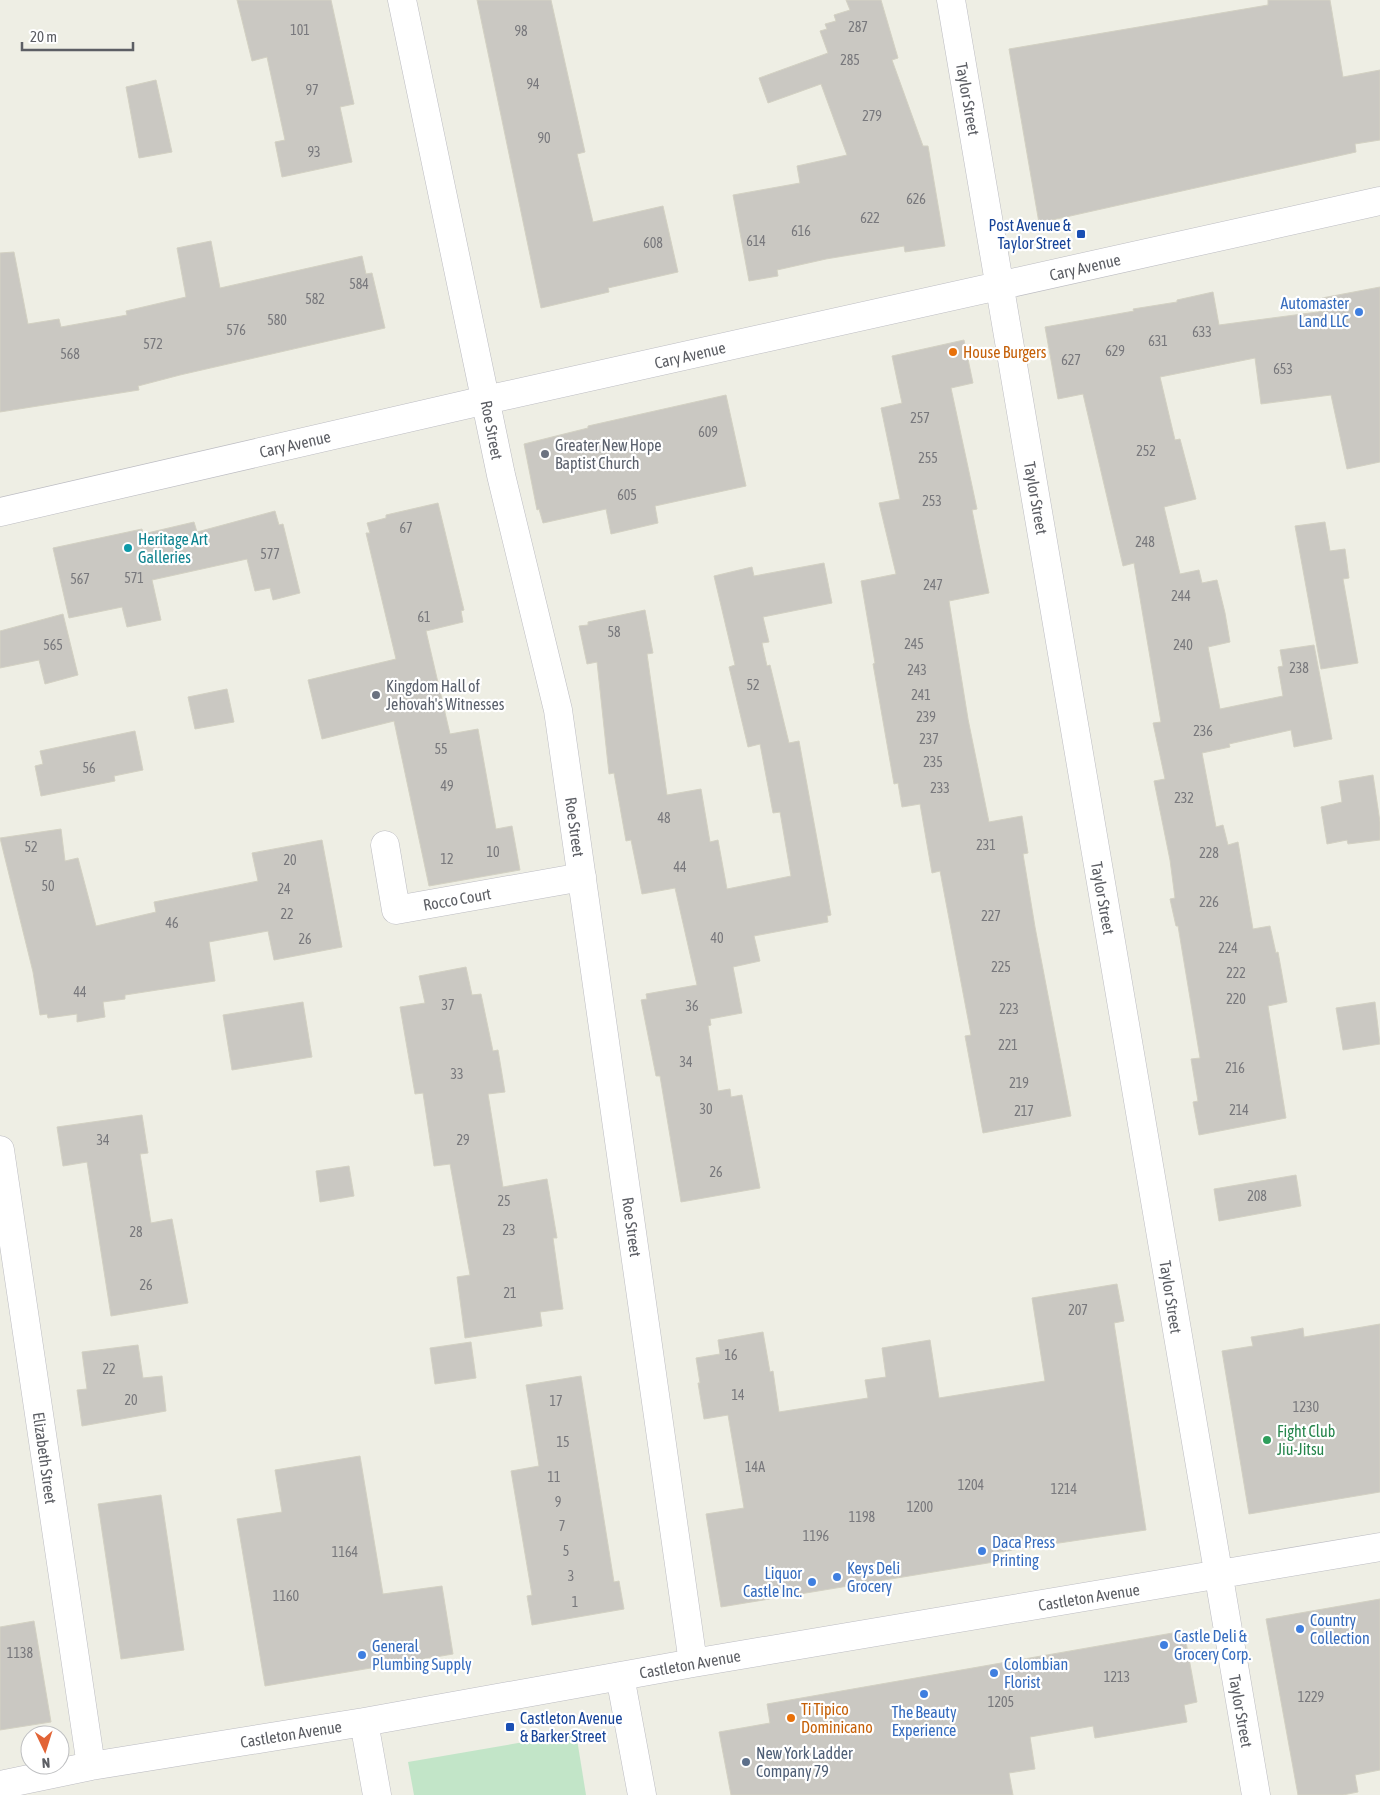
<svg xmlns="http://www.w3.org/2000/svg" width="1380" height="1795" viewBox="0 0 1380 1795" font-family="'Asap Condensed',sans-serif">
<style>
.green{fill:#c2e5c8}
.building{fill:#cac8c2;stroke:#d3d1c3}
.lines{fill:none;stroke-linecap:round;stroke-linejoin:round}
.minor-casing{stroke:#bcbcc2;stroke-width:29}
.minor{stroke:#fff;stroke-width:28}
.transit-dot{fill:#1a4fb4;stroke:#fff;stroke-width:2}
.shop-dot{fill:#3f7fe0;stroke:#fff;stroke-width:2}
.food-dot{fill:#e8710a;stroke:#fff;stroke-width:2}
.worship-dot{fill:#6b7280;stroke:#fff;stroke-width:2}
.culture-dot{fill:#0f9aa8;stroke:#fff;stroke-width:2}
.leisure-dot{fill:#2e9e5b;stroke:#fff;stroke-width:2}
.service-dot{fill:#5c6f8a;stroke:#fff;stroke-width:2}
.labels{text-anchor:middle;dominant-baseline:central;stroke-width:4.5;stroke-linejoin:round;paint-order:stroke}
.number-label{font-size:14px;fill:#78787c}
.street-label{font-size:16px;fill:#5c5e64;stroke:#fff}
.transit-label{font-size:16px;fill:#164399;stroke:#fff;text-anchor:end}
.shop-label{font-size:16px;fill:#366cbe;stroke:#fff;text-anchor:start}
.food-label{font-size:16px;fill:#c56008;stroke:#fff;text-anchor:start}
.worship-label{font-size:16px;fill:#5b616d;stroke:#fff;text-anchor:start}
.culture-label{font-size:16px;fill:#0d838f;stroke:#fff;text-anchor:start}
.leisure-label{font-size:16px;fill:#27864d;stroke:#fff;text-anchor:start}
.service-label{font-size:16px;fill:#4e5e75;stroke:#fff;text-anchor:start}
</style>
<rect width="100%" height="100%" fill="#eeeee4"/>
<path class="green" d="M576 1733 586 1795H414L408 1762Z"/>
<path class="building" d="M237 0H331L354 104 340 107 352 162 282 177 275 142 285 140 267 57 252 61Z
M477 0H551L585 152 577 154 593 222 663 206 678 272 608 288 609 292 541 308Z
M846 0H881L898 58 892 60 923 146H928L945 246 905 252 904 246 826 259 777 270 778 276 749 281 733 195 800 183 797 166 847 155 821 84 768 103 759 78 828 53 820 31 827 29 825 24 836 21 834 15 850 10Z
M1268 0H1330L1343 77 1380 70V140L1355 144 1356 152 1039 223 1009 49 1268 5Z
M156 80 172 152 139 158 126 87Z
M211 241 220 288 362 256 366 274 372 273 385 328 180 375 138 386 139 390 0 412V253L14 252 28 324 59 319 61 327 127 315 126 311 186 297 177 248Z
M1380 287V462L1347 469 1331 395 1261 404 1255 358 1160 377 1175 440 1180 439 1196 499 1164 507 1180 574 1199 570 1202 583 1217 580 1225 613 1230 642 1208 647 1220 709 1283 696 1278 667 1283 666 1280 650 1314 645 1332 739 1294 747 1291 730 1229 744 1230 747 1202 753 1216 827 1223 825 1228 845 1238 842 1253 929 1270 926 1276 953 1278 952 1287 1002 1268 1006 1286 1118 1199 1135 1193 1102 1198 1101 1191 1059 1200 1058 1178 926H1176L1170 899 1175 898 1170 860 1154 781 1165 779 1153 723 1161 722 1134 563 1123 566 1083 394 1058 399 1045 327 1134 311 1133 309 1177 302V300L1213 292 1219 325 1325 311 1322 298Z
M964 340 973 383 951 388 977 509 972 510 989 593 949 601 968 719 989 822 1022 816 1028 853 1023 854 1035 927 1071 1116 983 1133 965 1036 971 1035 940 871 932 873 920 804 902 807 898 783 894 784 873 664 875 663 861 581 896 574 879 503 900 499 881 408 902 403 892 356Z
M726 395 746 486 655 506 658 523 611 534 606 509 543 523 539 509 537 510 524 444 588 428V426Z
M438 503 464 610 461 611 463 622 426 631 450 734 478 729 496 829 512 826 520 870 429 886 394 721 322 739 308 680 396 659 366 533H370L367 523 386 518V515Z
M275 511 279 525 283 524 300 593 273 600 270 588 255 591 247 559 152 580 161 620 127 627 122 607 69 618 53 548 142 529 143 534 194 522 197 532Z
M1325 522 1330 551 1345 549 1349 578 1343 579 1358 663 1321 669 1295 526Z
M824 563 832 603 763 617 769 642 762 643 767 666 770 665 789 743 799 741 831 915 827 916 828 922 754 936 760 961 733 967 742 1013 710 1019 711 1025 708 1026 718 1091 730 1089 731 1097 742 1095 760 1188 681 1202 660 1076H656L641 1000 647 999 646 994 697 985 675 888 642 894 631 840 626 841 614 773 609 774 597 662 587 664 579 626 588 625V622L645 610 653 653 647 654 667 795 701 789 710 842 718 840 727 889 791 876 780 812 773 813 760 744 748 747 729 667 735 665 714 576 752 567 754 576Z
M63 614 78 675 45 684 39 660 0 668V631Z
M227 689 234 722 195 729 188 697Z
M135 731 143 770 114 776 115 781 41 796 35 766 43 764 40 751Z
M1373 775 1380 822V840L1348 844 1347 840 1327 844 1321 807 1342 802 1339 781Z
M61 829 65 861 78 858 96 926 156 912 154 902 258 881 252 853 322 840 342 947 274 960 268 931 209 942 215 981 125 995V999L103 1002 105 1017 77 1022V1014L48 1018 47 1014 40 1015 33 972 0 838Z
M466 967 472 995 481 994 493 1051 498 1050 505 1092 488 1094 503 1187 547 1179 557 1238H553L563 1309 540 1312 542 1326 465 1338 457 1277 470 1275 450 1164 434 1166 423 1093 415 1094 400 1007 425 1003 419 976Z
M303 1002 312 1057 232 1070 223 1015Z
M1375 1002 1380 1044 1343 1050 1336 1008Z
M142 1115 148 1153 140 1154 151 1223 172 1219 188 1303 111 1316 87 1162 63 1166 57 1127Z
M349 1166 354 1196 320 1202 316 1171Z
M1296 1175 1301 1206 1219 1221 1214 1189Z
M1117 1284 1124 1321 1114 1323 1146 1530 999 1552 1000 1561 721 1607 706 1514 744 1508 728 1415 704 1419 698 1383H700L696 1358 720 1354 718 1340 763 1332 770 1372 773 1371 779 1412 868 1398 865 1380 886 1377 882 1348 930 1340 939 1398 1045 1381 1032 1298Z
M1380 1324V1492L1249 1514 1222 1351 1253 1346 1251 1337 1288 1331 1303 1328 1304 1337Z
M471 1342 476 1378 435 1384 430 1348Z
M138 1345 143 1378 162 1376 166 1411 82 1426 77 1390 87 1389 82 1352Z
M581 1376 614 1582 619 1581 624 1609 532 1625 527 1596 532 1595 511 1471 539 1466 526 1385Z
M360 1456 383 1594 442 1586 453 1654 265 1686 237 1519 282 1512 275 1470Z
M161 1495 184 1650 121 1659 98 1504Z
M1380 1599V1770L1355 1775 1358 1792 1343 1795H1298L1266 1619Z
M34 1621 51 1722 0 1730V1627Z
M1184 1631 1197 1702 1184 1705 1187 1722 1095 1738 1093 1726 1030 1737 1035 1769 1009 1773 1013 1795H731L719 1732 770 1723 767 1704Z"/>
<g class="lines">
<g class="minor-casing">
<path id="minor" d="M402 0 501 475 558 710 693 1663
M951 0 1256 1795
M0 512 486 400 1380 201
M385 845 396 910 582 877
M0 1150 91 1766
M620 1676 642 1795
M364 1722 377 1795
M0 1785 91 1766 364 1722 693 1663 1380 1547"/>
</g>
<use href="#minor" class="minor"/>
</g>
<g class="transit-dot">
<rect x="1076" y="229" width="10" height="10" rx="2.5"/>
<rect x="505" y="1722" width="10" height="10" rx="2.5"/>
</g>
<g class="shop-dot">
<circle cx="1359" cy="312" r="5"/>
<circle cx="982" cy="1551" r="5"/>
<circle cx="837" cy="1577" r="5"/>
<circle cx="812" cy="1582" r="5"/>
<circle cx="1300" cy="1629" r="5"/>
<circle cx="1164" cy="1645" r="5"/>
<circle cx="362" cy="1655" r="5"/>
<circle cx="994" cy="1673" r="5"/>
<circle cx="924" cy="1694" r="5"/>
</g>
<g class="food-dot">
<circle cx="953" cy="352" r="5"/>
<circle cx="791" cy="1718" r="5"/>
</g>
<g class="worship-dot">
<circle cx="545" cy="454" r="5"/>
<circle cx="376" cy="695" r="5"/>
</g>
<circle class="culture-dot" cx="128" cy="548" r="5"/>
<circle class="leisure-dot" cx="1267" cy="1440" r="5"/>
<circle class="service-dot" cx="746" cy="1762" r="5"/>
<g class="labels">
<g class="number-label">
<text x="858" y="27">287</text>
<text x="300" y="30">101</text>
<text x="521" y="31">98</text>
<text x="850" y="60">285</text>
<text x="533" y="84">94</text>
<text x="312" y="90">97</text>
<text x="872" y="116">279</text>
<text x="544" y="138">90</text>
<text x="314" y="152">93</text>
<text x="916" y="199">626</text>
<text x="870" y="218">622</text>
<text x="801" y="231">616</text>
<text x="756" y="241">614</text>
<text x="653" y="243">608</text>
<text x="359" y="284">584</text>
<text x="315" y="299">582</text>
<text x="277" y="320">580</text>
<text x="236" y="330">576</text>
<text x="1202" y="332">633</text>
<text x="1158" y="341">631</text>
<text x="153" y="344">572</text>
<text x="1115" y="351">629</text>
<text x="70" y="354">568</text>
<text x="1071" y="360">627</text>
<text x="1283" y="369">653</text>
<text x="920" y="418">257</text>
<text x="708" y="432">609</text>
<text x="1146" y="451">252</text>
<text x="928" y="458">255</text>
<text x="627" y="495">605</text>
<text x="932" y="501">253</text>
<text x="406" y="528">67</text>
<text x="1145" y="542">248</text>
<text x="270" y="554">577</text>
<text x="134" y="578">571</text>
<text x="80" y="579">567</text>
<text x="933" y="585">247</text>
<text x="1181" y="596">244</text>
<text x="424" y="617">61</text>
<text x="614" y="632">58</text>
<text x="914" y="644">245</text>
<text x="53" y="645">565</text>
<text x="1183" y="645">240</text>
<text x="1299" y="668">238</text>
<text x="917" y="670">243</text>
<text x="753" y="685">52</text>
<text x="921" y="695">241</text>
<text x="926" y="717">239</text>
<text x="1203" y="731">236</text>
<text x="929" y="739">237</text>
<text x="441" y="749">55</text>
<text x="933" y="762">235</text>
<text x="89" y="768">56</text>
<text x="447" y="786">49</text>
<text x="940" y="788">233</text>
<text x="1184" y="798">232</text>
<text x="664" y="818">48</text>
<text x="986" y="845">231</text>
<text x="31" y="847">52</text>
<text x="493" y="852">10</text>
<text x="1209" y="853">228</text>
<text x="447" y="859">12</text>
<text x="290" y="860">20</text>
<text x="680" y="867">44</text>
<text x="48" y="886">50</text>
<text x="284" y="889">24</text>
<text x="1209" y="902">226</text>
<text x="287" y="914">22</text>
<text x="991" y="916">227</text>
<text x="172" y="923">46</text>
<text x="717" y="938">40</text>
<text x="305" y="939">26</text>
<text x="1228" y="948">224</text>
<text x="1001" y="967">225</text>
<text x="1236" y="973">222</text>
<text x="80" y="992">44</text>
<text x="1236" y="999">220</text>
<text x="448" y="1005">37</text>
<text x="692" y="1006">36</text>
<text x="1009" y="1009">223</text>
<text x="1008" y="1045">221</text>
<text x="686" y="1062">34</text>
<text x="1235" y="1068">216</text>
<text x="457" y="1074">33</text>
<text x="1019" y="1083">219</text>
<text x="706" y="1109">30</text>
<text x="1239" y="1110">214</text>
<text x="1024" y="1111">217</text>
<text x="103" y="1140">34</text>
<text x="463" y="1140">29</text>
<text x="716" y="1172">26</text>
<text x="1257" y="1196">208</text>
<text x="504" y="1201">25</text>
<text x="509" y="1230">23</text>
<text x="136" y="1232">28</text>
<text x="146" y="1285">26</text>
<text x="510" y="1293">21</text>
<text x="1078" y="1310">207</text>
<text x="731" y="1355">16</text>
<text x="109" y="1369">22</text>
<text x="738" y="1395">14</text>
<text x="131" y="1400">20</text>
<text x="556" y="1401">17</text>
<text x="1306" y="1407">1230</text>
<text x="563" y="1442">15</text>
<text x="755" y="1467">14A</text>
<text x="554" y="1477">11</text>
<text x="971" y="1485">1204</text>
<text x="1064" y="1489">1214</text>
<text x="558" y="1502">9</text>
<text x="920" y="1507">1200</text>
<text x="862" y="1517">1198</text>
<text x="562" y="1526">7</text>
<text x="816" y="1536">1196</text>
<text x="566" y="1551">5</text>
<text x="345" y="1552">1164</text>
<text x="571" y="1576">3</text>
<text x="286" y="1596">1160</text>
<text x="575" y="1602">1</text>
<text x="20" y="1653">1138</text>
<text x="1117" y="1677">1213</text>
<text x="1311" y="1697">1229</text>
<text x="1001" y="1702">1205</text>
</g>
<g class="street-label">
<text transform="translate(968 99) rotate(80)">Taylor Street</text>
<text transform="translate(1085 267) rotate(-13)">Cary Avenue</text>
<text transform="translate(690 355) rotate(-13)">Cary Avenue</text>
<text transform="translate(492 430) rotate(79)">Roe Street</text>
<text transform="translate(295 444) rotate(-13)">Cary Avenue</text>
<text transform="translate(1036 498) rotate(80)">Taylor Street</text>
<text transform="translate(575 827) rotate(82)">Roe Street</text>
<text transform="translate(1103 898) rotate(80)">Taylor Street</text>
<text transform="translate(457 899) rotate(-10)">Rocco Court</text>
<text transform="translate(632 1227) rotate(82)">Roe Street</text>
<text transform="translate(1171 1297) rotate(81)">Taylor Street</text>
<text transform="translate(45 1458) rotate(82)">Elizabeth Street</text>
<text transform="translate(1089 1597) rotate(-9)">Castleton Avenue</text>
<text transform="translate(690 1664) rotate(-10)">Castleton Avenue</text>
<text transform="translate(1241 1711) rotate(80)">Taylor Street</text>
<text transform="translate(291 1734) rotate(-9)">Castleton Avenue</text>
</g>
<g class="transit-label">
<text x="1071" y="225">Post Avenue &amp;<tspan x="1071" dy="18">Taylor Street</tspan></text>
<text x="520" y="1718" text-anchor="start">Castleton Avenue<tspan x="520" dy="18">&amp; Barker Street</tspan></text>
</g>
<g class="shop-label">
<text x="1349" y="303" text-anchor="end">Automaster<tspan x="1349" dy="18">Land LLC</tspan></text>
<text x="992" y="1542">Daca Press<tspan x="992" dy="18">Printing</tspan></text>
<text x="847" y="1568">Keys Deli<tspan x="847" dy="18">Grocery</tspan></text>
<text x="802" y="1573" text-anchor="end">Liquor<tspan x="802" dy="18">Castle Inc.</tspan></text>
<text x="1310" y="1620">Country<tspan x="1310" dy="18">Collection</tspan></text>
<text x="1174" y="1636">Castle Deli &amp;<tspan x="1174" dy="18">Grocery Corp.</tspan></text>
<text x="372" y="1646">General<tspan x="372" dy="18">Plumbing Supply</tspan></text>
<text x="1004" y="1664">Colombian<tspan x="1004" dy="18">Florist</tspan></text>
<text x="924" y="1712" text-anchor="middle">The Beauty<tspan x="924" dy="18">Experience</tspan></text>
</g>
<g class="food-label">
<text x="963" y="352">House Burgers</text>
<text x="801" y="1709">Ti Tipico<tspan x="801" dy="18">Dominicano</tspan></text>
</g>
<g class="worship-label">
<text x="555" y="445">Greater New Hope<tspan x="555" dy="18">Baptist Church</tspan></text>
<text x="386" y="686">Kingdom Hall of<tspan x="386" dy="18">Jehovah's Witnesses</tspan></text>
</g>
<g class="culture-label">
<text x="138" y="539">Heritage Art<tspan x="138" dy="18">Galleries</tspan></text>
</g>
<g class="leisure-label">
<text x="1277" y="1431">Fight Club<tspan x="1277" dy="18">Jiu-Jitsu</tspan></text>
</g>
<g class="service-label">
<text x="756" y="1753">New York Ladder<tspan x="756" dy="18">Company 79</tspan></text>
</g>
</g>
<g transform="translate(45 1750) rotate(176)"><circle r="24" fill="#ffffff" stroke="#bebfc1"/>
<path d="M0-4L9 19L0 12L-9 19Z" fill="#e26436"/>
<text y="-8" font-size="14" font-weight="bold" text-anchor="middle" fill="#5c5e64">N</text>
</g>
<path d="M22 42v8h111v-8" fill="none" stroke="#5c5e64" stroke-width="2.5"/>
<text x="30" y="42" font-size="15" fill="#5c5e64" stroke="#ffffff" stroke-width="4" paint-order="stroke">20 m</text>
</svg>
